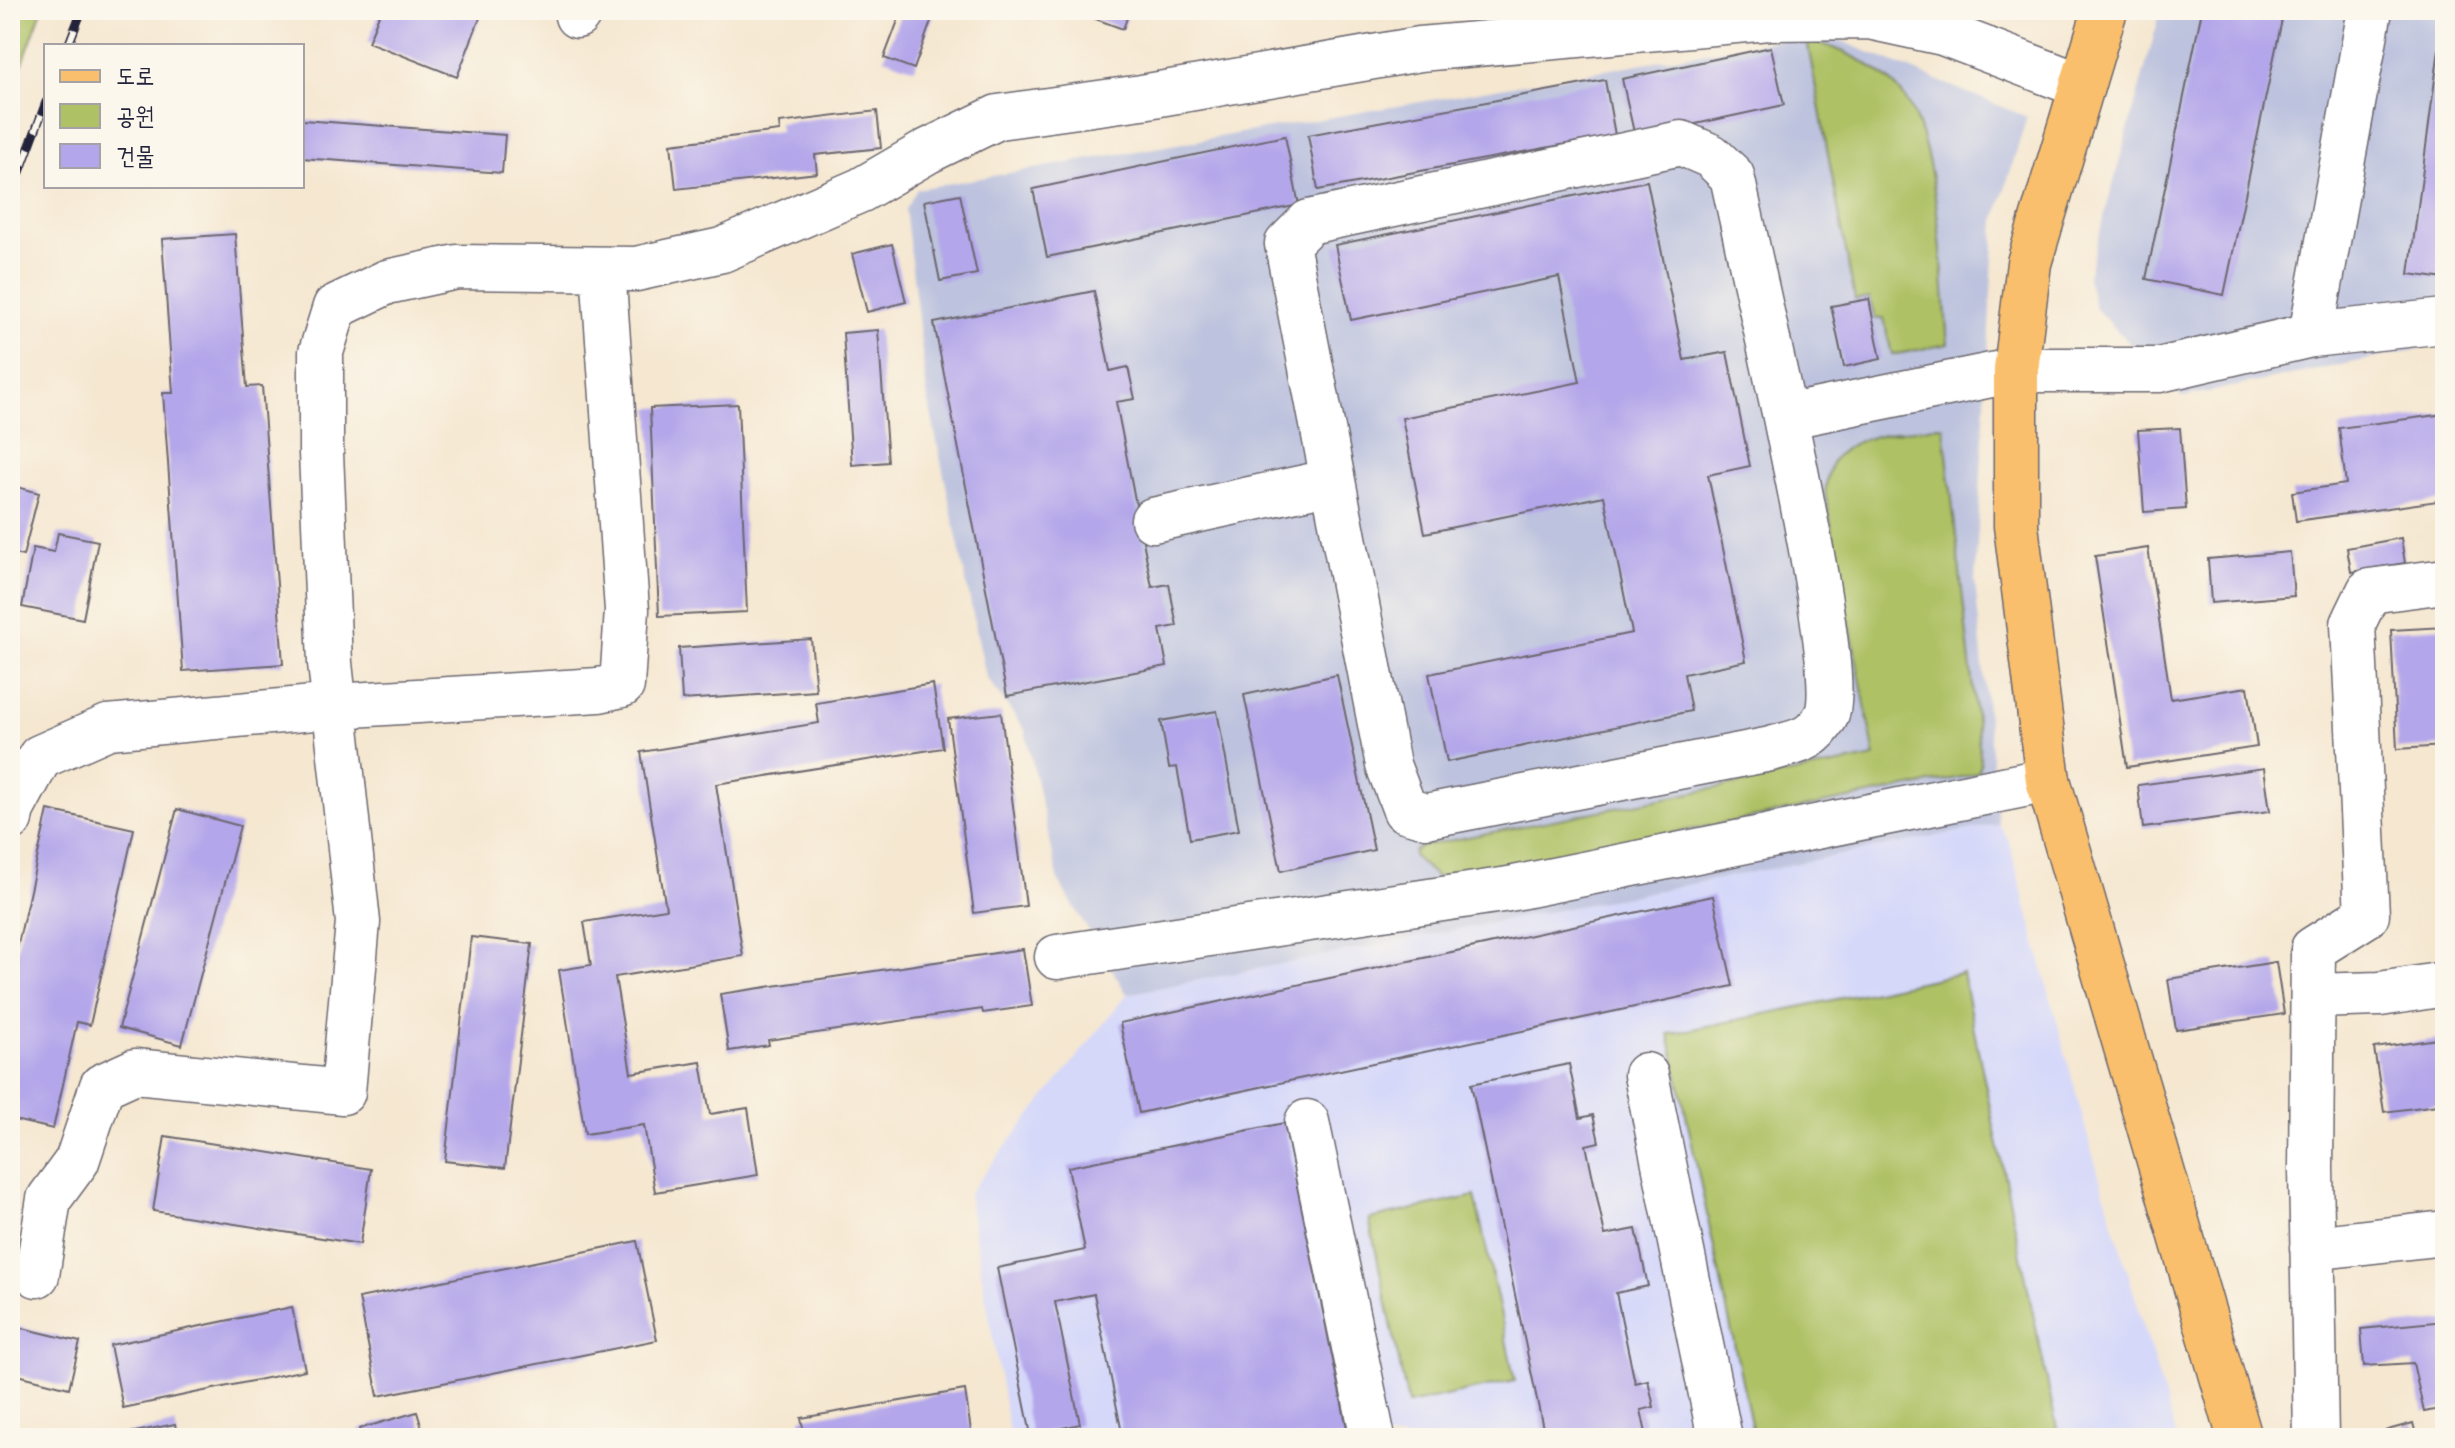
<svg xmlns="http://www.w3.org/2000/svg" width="2455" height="1448" viewBox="0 0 2455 1448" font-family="Kalam,'Poor Story',sans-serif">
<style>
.built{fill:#d5d8f9}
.industrial{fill:#bdc3de}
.green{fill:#aec165;stroke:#687250;stroke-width:2}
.building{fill:#b3a6ea}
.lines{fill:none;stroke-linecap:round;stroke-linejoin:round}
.minor-casing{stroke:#6c676f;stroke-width:47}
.major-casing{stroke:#6c676f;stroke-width:47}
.minor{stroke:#fff;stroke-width:44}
.major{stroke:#f9bf6c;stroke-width:44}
.rail-casing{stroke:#22223b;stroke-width:9}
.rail{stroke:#fbf7ec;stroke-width:6;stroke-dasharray:18;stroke-linecap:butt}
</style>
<rect width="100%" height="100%" fill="#fbf7ec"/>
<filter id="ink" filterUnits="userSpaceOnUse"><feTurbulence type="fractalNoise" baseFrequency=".0125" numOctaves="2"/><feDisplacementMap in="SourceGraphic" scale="16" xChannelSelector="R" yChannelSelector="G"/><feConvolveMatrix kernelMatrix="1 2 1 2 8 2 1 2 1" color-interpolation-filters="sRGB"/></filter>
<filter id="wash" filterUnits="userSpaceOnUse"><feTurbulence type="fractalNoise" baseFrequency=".006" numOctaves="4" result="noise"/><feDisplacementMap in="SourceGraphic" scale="32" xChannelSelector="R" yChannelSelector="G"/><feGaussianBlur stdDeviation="1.8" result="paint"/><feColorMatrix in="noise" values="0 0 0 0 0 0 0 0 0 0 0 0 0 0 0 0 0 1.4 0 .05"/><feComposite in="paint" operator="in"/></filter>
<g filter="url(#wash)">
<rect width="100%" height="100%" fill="#f5e7d0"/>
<path class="built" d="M1998 824 2008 838 2090 1145 2177 1438H1010L968 1194 1127 994Z"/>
<path class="industrial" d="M2161 10H2445V344L2182 397 2096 309 2087 279Z
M1812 34 1836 39 2027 117 1995 221 1975 581 1998 824 1127 994 1059 882 1025 730 986 677 927 394 905 209 917 189Z"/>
<path class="green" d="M10 10H42L10 98Z
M1807 40C1839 47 1875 64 1898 89 1941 137 1942 279 1948 344L1892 355 1884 318 1875 319 1870 298 1855 300Z
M1939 426 1944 427 1981 763 1978 772 1967 776 1448 877 1435 876 1413 856 1414 851 1422 846 1875 757 1825 492C1827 481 1827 471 1833 461 1850 433 1910 431 1939 426Z
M1962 973 2059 1438H1754L1669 1034Z
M1475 1196 1515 1381 1408 1404 1369 1219Z"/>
<g id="blocks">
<path class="building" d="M381 10H483L457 77 368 42Z
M902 10H935L914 69 884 58Z
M1071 10H1130L1123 29Z
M2202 10H2284L2224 295 2146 279Z
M2443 19H2445V279L2409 274Z
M1771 47 1784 105 1635 137 1622 79Z
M1605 80 1615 135 1318 190 1308 135Z
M877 111 881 148 815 155 817 173 676 189 671 144 780 131 779 123Z
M302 120 505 135 502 173 302 158Z
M1285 136 1299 205 1047 257 1033 189Z
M1647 181 1684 360 1727 352 1750 466 1708 475 1746 661 1684 674 1691 711 1447 762 1429 674 1632 633 1604 496 1425 533 1402 418 1580 382 1559 277 1351 320 1335 245Z
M960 194 977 274 940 281 924 201Z
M235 234 247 387 262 386 283 664 183 671 163 393H173L162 239Z
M892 244 906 302 867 312 852 254Z
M1094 291 1110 371 1128 367 1135 399 1116 402 1152 587 1169 584 1177 626 1160 629 1167 666 1007 696 934 323Z
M1869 299 1881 359 1844 367 1831 306Z
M878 330 888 462 852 465 843 333Z
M738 404 747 612 659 616 650 408Z
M2445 414V500L2296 521 2292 492 2346 484 2339 428Z
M2180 428 2186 509 2144 512 2138 430Z
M10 485 39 493 23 556 10 553Z
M58 533 98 541 83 619 22 607 33 548 54 552Z
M2401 538 2405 563 2351 572 2347 548Z
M2148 548 2171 699 2248 687 2257 747 2127 767 2095 556Z
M2290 552 2294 596 2211 603 2208 559Z
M2445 627V746L2397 749 2391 630Z
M811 639 816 691 682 700 679 648Z
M1337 675 1374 850 1281 871 1244 695Z
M933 684 943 748 716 784 743 956 615 977 631 1073 701 1062 710 1114 748 1108 758 1175 655 1192 644 1125 585 1134 559 970 591 965 584 922 666 909 641 752 819 723 816 703Z
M1217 711 1239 830 1190 839 1177 767 1169 768 1161 721Z
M1001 713 1026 906 974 913 948 719Z
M2264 768 2270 811 2143 828 2138 785Z
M177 809 240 826 182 1045 119 1028Z
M48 810 134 829 90 1025 77 1022 53 1129 10 1119V980Z
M1713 896 1733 986 1139 1113 1120 1023Z
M471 937 532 944 505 1168 445 1161Z
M1023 949 1032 1006 983 1013 982 1009 768 1040 769 1045 729 1051 720 994Z
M2276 962 2284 1014 2176 1030 2168 979Z
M2445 1038V1104L2384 1112 2374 1048Z
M1569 1064 1580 1118 1593 1115 1599 1142 1586 1145 1605 1235 1636 1229 1648 1286 1616 1293 1635 1383 1648 1380 1654 1407 1641 1410 1647 1438H1545L1471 1084Z
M1284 1123 1349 1438H1123L1094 1294 1055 1302 1080 1424 1031 1435 997 1268 1085 1250 1068 1167Z
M165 1136 371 1169 360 1244 153 1211Z
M637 1241 657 1340 378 1396 359 1298Z
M292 1307 305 1370 123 1408 110 1345Z
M2445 1321V1408L2424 1412 2413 1363 2364 1366 2361 1329Z
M10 1325 80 1342 69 1388 10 1373Z
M965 1390 972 1438H805L801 1418Z
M417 1412 425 1438H362L359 1429Z
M2413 1423 2417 1438H2379L2377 1433Z
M175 1424 178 1438H110V1437Z"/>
</g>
</g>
<g filter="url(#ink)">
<use href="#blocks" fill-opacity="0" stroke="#6c676f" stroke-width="2"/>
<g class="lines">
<g class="minor-casing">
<path id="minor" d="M577 16 581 10
M2311 335 2370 10
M1333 481 1287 244 1309 222 1681 143 1711 156 1732 176 1785 417
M1153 520 1333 481 1388 765 1405 810 1426 816 1771 749C1797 741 1812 742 1826 716 1843 687 1794 463 1785 417L2016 370H2159L2311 335 2445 321
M10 819 12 809 40 757 108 727 335 706 599 690 622 685 627 610 603 269
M1057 957 1509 889 2048 780
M2313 996 2380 994 2445 984
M1646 1075 1720 1438
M1307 1122 1373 1438
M2312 1248 2445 1233
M37 1275 49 1199 77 1161 102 1086 135 1071 343 1092 358 922 330 663 321 453V352L335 307 387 282 457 267 636 269 722 250 861 190 928 151 998 117 1142 97 1420 49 1769 18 1869 17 1943 33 2082 86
M2316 1438 2311 1169 2313 949 2367 915 2353 624 2369 591 2445 581"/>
</g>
<g class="major-casing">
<path id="major" d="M2105 10 2029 263 2016 370V526L2048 780 2240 1438"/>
</g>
<use href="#minor" class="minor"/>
<use href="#major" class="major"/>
<g class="rail-casing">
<path id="rail" d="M68 46 82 10
M10 199 46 102"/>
</g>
<use href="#rail" class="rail"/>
</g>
</g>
<rect width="2455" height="1448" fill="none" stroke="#fbf7ec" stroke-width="40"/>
<rect x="44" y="44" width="260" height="144" fill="#fbf7ec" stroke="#a4a2a5" stroke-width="2"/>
<rect x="60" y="70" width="40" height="12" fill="#f9bf6c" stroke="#a4a2a5" stroke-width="2"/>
<text x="116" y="84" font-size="24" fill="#22223b">도로</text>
<rect x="60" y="104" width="40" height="24" fill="#aec165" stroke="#a4a2a5" stroke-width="2"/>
<text x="116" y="124" font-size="24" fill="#22223b">공원</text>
<rect x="60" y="144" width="40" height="24" fill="#b3a6ea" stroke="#a4a2a5" stroke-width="2"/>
<text x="116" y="164" font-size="24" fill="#22223b">건물</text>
</svg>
